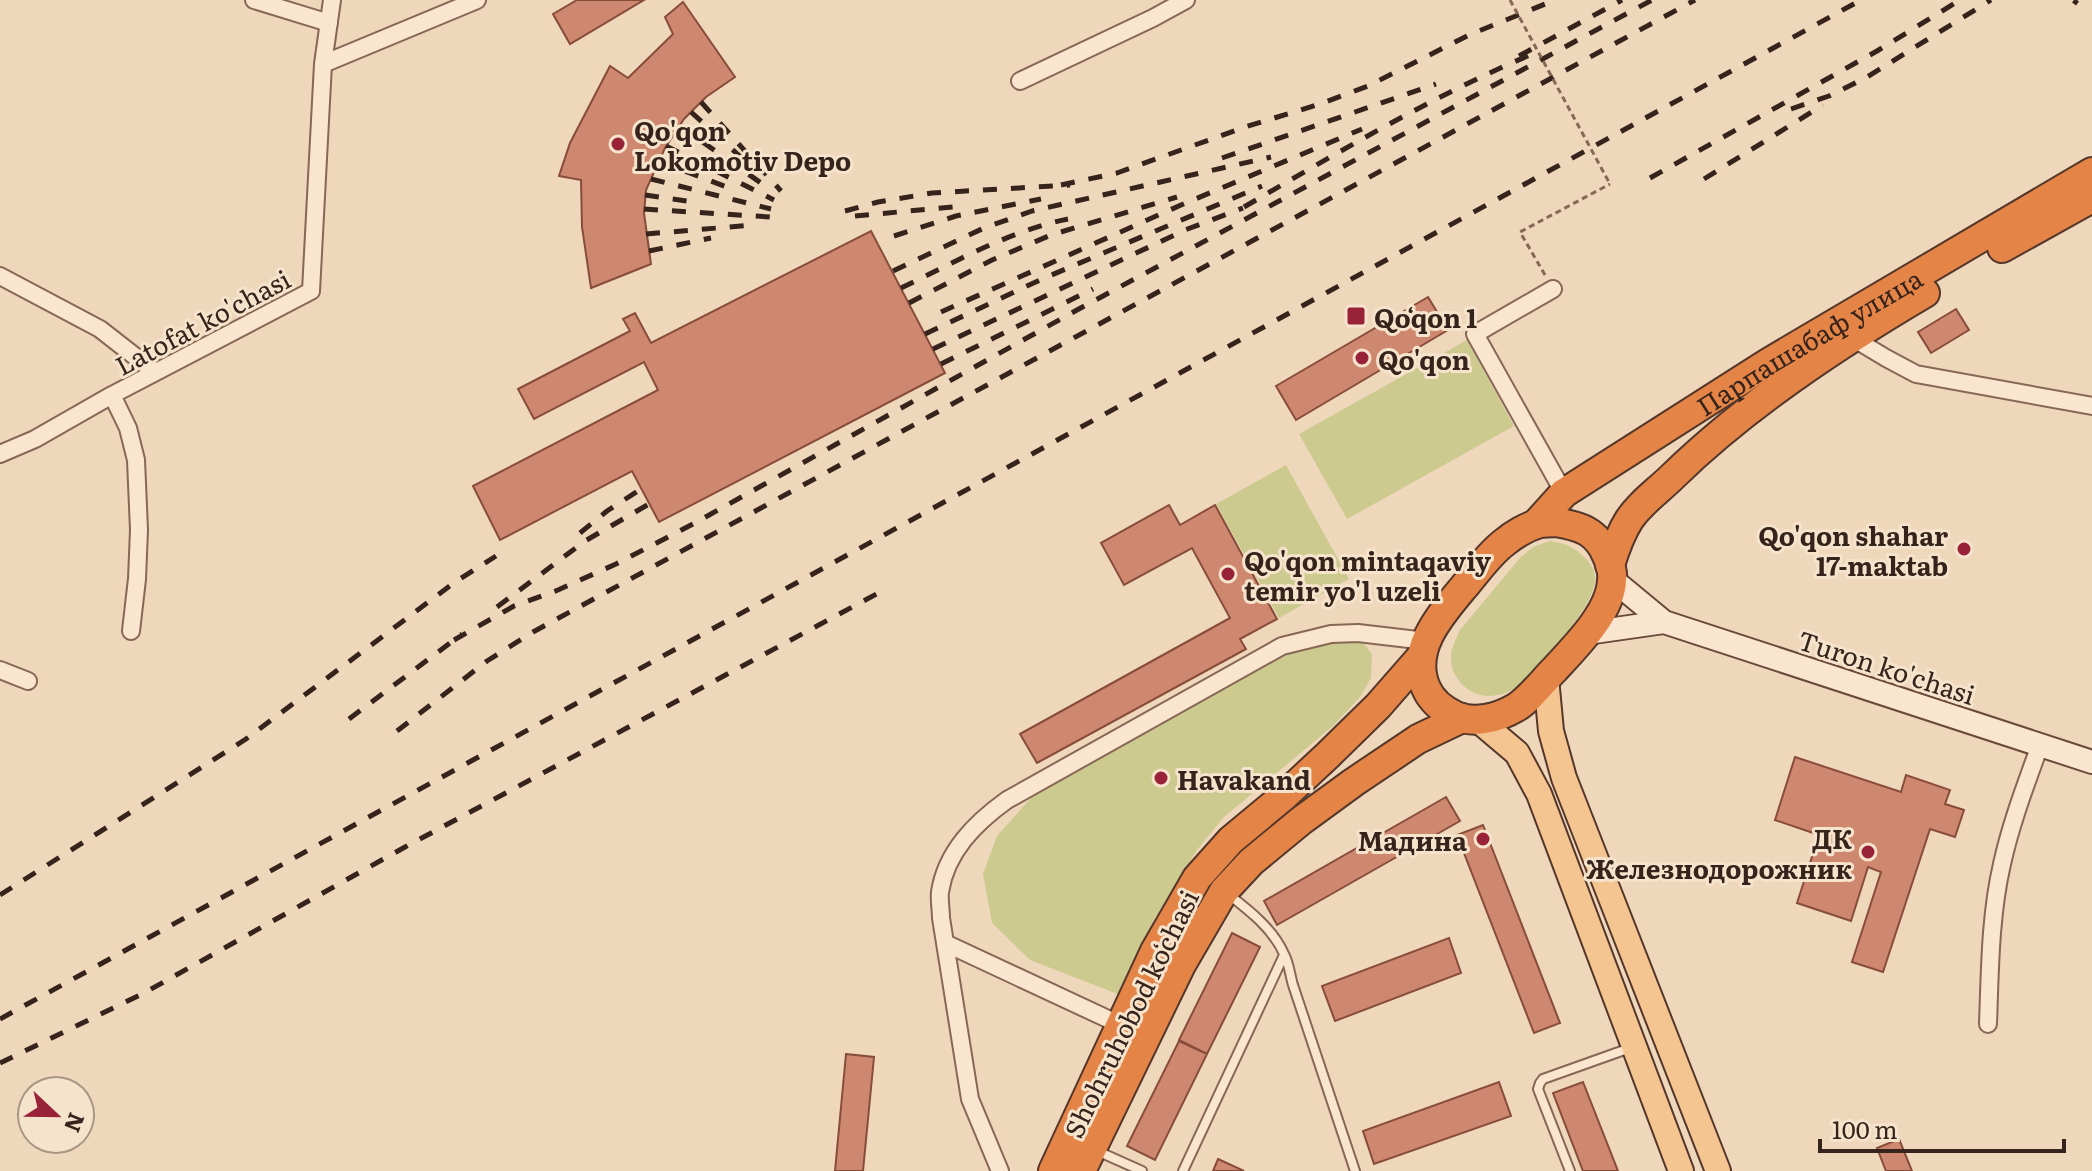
<svg xmlns="http://www.w3.org/2000/svg" width="2092" height="1171" viewBox="0 0 2092 1171" font-family="Literata,serif">
<style>
.green{fill:#cdca90}
.building{fill:#cf8870;stroke:#874c3a;stroke-width:2}
.lines{fill:none;stroke-linecap:round;stroke-linejoin:round}
.lane-casing{stroke:#876755;stroke-width:12}
.street-casing{stroke:#876755;stroke-width:20}
.secondary-casing{stroke:#694939;stroke-width:26}
.primary-casing{stroke:#54372a;stroke-width:28}
.highway-casing{stroke:#54372a;stroke-width:32}
.path{stroke:#876755;stroke-width:3;stroke-dasharray:6 4;stroke-linecap:butt}
.lane{stroke:#fae6cf;stroke-width:8}
.street{stroke:#fae6cf;stroke-width:16}
.secondary{stroke:#fae6cf;stroke-width:22}
.primary{stroke:#f5c591;stroke-width:24}
.highway{stroke:#e48547;stroke-width:28}
.rail{stroke:#36231b;stroke-width:5;stroke-dasharray:14 14;stroke-linecap:butt}
.path-bridge{stroke:#876755;stroke-width:3;stroke-dasharray:6 4;stroke-linecap:butt}
.poi-dot{fill:#982338;stroke:#f6e3cc;stroke-width:3}
.labels{text-anchor:middle;dominant-baseline:central;stroke-width:6;stroke-linejoin:round;paint-order:stroke}
.poi-label{font-size:26px;font-weight:bold;fill:#36231b;stroke:#f6e3cc;text-anchor:start}
.street-label{font-size:26px;fill:#36231b;stroke:#f6e3cc}
</style>
<rect width="100%" height="100%" fill="#efd7bc"/>
<path class="green" d="M1467 340 1514 426 1347 519 1299 434Z
M1286 465 1349 579 1279 618 1216 504Z
M1550 541C1563 543 1573 546 1583 556 1589 561 1594 568 1595 577 1597 606 1542 661 1523 684 1504 697 1479 703 1461 683 1456 677 1451 669 1451 660 1450 650 1456 639 1460 630L1520 558 1533 547Z
M1342 636 1361 640 1372 654 1371 678 1360 697 1334 725 1223 818 1197 850 1155 918 1120 995 1030 960 992 923 983 874 997 836 1030 799 1089 758 1300 646Z"/>
<path class="building" d="M577 0H644L570 44 553 14Z
M683 2 735 77 706 97 684 119 665 148 646 190 644 213 651 264 591 288 582 227 581 180 559 176 570 143 610 66 628 78 673 34 665 17Z
M871 231 945 373 659 522 632 471 500 540 473 486 658 390 644 362 534 419 518 389 630 331 623 319 635 313 651 343Z
M1428 297 1448 330 1296 420 1276 386Z
M1956 309 1969 330 1931 353 1918 332Z
M1169 505 1180 525 1215 505 1277 619 1240 639 1246 649 1037 763 1020 734 1230 618 1192 548 1124 585 1101 543Z
M1795 757 1901 792 1906 775 1950 790 1945 804 1964 810 1955 837 1930 829 1883 972 1852 962 1881 872 1868 867 1851 921 1797 903 1819 835 1775 820Z
M1446 797 1460 821 1277 925 1264 901Z
M1483 825 1560 1023 1534 1033 1457 835Z
M1232 933 1260 947 1207 1054 1179 1040Z
M1449 938 1461 973 1335 1021 1322 986Z
M1179 1041 1207 1054 1155 1160 1127 1146Z
M846 1054 874 1057 863 1171H835Z
M1499 1082 1511 1116 1374 1164 1363 1131Z
M1583 1082 1618 1171H1583L1553 1093Z
M1899 1139 1912 1171H1886L1877 1148Z
M1218 1159 1244 1171H1213Z"/>
<g class="lines">
<g class="lane-casing">
<path id="lane" d="M1228 894C1250 911 1273 929 1284 954 1289 963 1290 975 1293 985L1355 1171
M1095 1150 1142 1171
M1183 1171 1284 955
M1570 1171 1538 1089 1540 1083 1543 1079 1630 1048"/>
</g>
<g class="street-casing">
<path id="street" d="M254 0 329 23
M323 64 477 0
M1020 81 1153 18 1186 0
M0 276 100 329 155 372
M1553 289 1475 334 1564 493
M1851 337 1886 358 1916 374 2092 406
M112 395 128 428 136 460 139 530 137 579 131 631
M0 454 35 439 112 395 311 291 323 64 332 0
M0 670 28 681
M945 943 1125 1027
M1988 1024C1990 970 1990 916 2002 864 2011 823 2026 784 2040 745
M1000 1171 970 1099 941 918C941 910 939 900 940 892 946 852 975 823 1007 800L1282 646 1331 634 1358 633 1426 641"/>
</g>
<g class="secondary-casing">
<path id="secondary" d="M1612 579 1664 622 2092 762
M1587 633 1664 622"/>
</g>
<g class="primary-casing">
<path id="primary" d="M1546 678 1551 731 1564 778 1718 1171
M1478 720 1517 753 1539 794 1681 1171"/>
</g>
<g class="highway-casing">
<g id="highway">
<path d="M2002 248 2092 198"/>
<path d="M1555 522C1580 526 1597 531 1607 556 1610 563 1613 572 1612 580 1611 612 1575 647 1554 670 1543 681 1528 701 1515 708 1498 718 1474 724 1456 716 1443 710 1432 702 1426 688 1408 648 1444 611 1468 582 1479 569 1491 552 1505 542 1513 535 1527 527 1537 524 1542 522 1549 523 1555 522Z"/>
<path id="s1" d="M1536 524 1564 493 1768 363 2092 172"/>
<path d="M1610 565C1615 549 1620 534 1629 520 1640 503 1659 490 1673 476 1746 405 1837 345 1925 293"/>
<path d="M1053 1171 1155 951 1197 878 1231 840 1284 796 1328 755 1378 706 1420 658"/>
<path d="M1081 1171 1181 965 1224 891 1251 862 1302 820 1354 782 1418 739 1462 718"/>
</g>
</g>
<path class="path" d="M1545 275 1520 232 1610 184"/>
<use href="#lane" class="lane"/>
<use href="#street" class="street"/>
<use href="#secondary" class="secondary"/>
<use href="#primary" class="primary"/>
<use href="#highway" class="highway"/>
<path class="rail" d="M2074 4 2077 0
M1519 56 1622 0
M701 102 781 191
M1791 109 1829 96 1867 77 1991 0
M691 112 744 160
M680 126 761 183
M666 146 774 200
M1222 158 1436 84
M659 161 737 191
M1650 178 1877 51 1960 0
M651 179 771 209
M1704 179 1823 105
M1061 185 1117 173 1245 127 1320 104 1368 86 1469 35 1555 0
M645 195 693 202
M1244 207C1337 153 1431 97 1530 55
M644 209 770 217
M845 211 878 202 932 193 1070 185
M855 216 963 206
M646 234 753 225
M894 236 956 216 1041 199
M649 251 711 238
M893 271 984 228 1032 211 1271 157
M901 288C955 262 1009 231 1068 219
M909 303 992 260 1051 235 1177 197
M941 312 1181 205 1362 129
M925 334 1042 279 1262 186
M933 349 1185 230 1243 208
M941 364 1093 289
M580 533 607 511 641 489
M497 607 585 541 649 504
M454 640 514 606 558 590 616 564 693 524 1077 310 1652 0
M349 719 462 634
M397 731 487 661 533 632 1695 0
M0 895 246 739 455 582 496 556
M0 1019 1861 0
M0 1063 144 993 405 847 884 590"/>
<path class="path-bridge" d="M1510 0 1610 184"/>
</g>
<g class="poi-dot">
<circle cx="618" cy="144" r="8"/>
<rect x="1346" y="306" width="20" height="20" rx="4"/>
<circle cx="1362" cy="358" r="8"/>
<circle cx="1964" cy="549" r="8"/>
<circle cx="1228" cy="574" r="8"/>
<circle cx="1161" cy="778" r="8"/>
<circle cx="1483" cy="839" r="8"/>
<circle cx="1868" cy="852" r="8"/>
</g>
<g class="labels">
<g class="poi-label">
<text x="634" y="129">Qo'qon<tspan x="634" dy="30">Lokomotiv Depo</tspan></text>
<text x="1374" y="316">Qoʻqon 1</text>
<text x="1378" y="358">Qo'qon</text>
<text x="1948" y="534" text-anchor="end">Qo'qon shahar<tspan x="1948" dy="30">17-maktab</tspan></text>
<text x="1244" y="559">Qo'qon mintaqaviy<tspan x="1244" dy="30">temir yo'l uzeli</tspan></text>
<text x="1177" y="778">Havakand</text>
<text x="1852" y="837" text-anchor="end">ДК<tspan x="1852" dy="30">Железнодорожник</tspan></text>
<text x="1467" y="839" text-anchor="end">Мадина</text>
</g>
<g class="street-label">
<text transform="translate(202 321) rotate(-28)">Latofat ko'chasi</text>
<text stroke="none"><textPath href="#s1" startOffset="330">Парпашабаф улица</textPath></text>
<text transform="translate(1887 666) rotate(18)">Turon ko'chasi</text>
<text transform="translate(1130 1013) rotate(-64)">Shohruhobod koʻchasi</text>
</g>
</g>
<g transform="translate(56 1115) rotate(112)"><circle r="38" fill="#f6e3cc" stroke="#a99685" stroke-width="2"/>
<path d="M0-6L14 30L0 20L-14 30Z" fill="#982338"/>
<text y="-12" font-size="22" font-weight="bold" text-anchor="middle" fill="#36231b">N</text>
</g>
<path d="M1820 1139v12h244v-12" fill="none" stroke="#36231b" stroke-width="4"/>
<text x="1832" y="1139" font-size="24" fill="#36231b" stroke="#f6e3cc" stroke-width="6" paint-order="stroke">100 m</text>
</svg>
